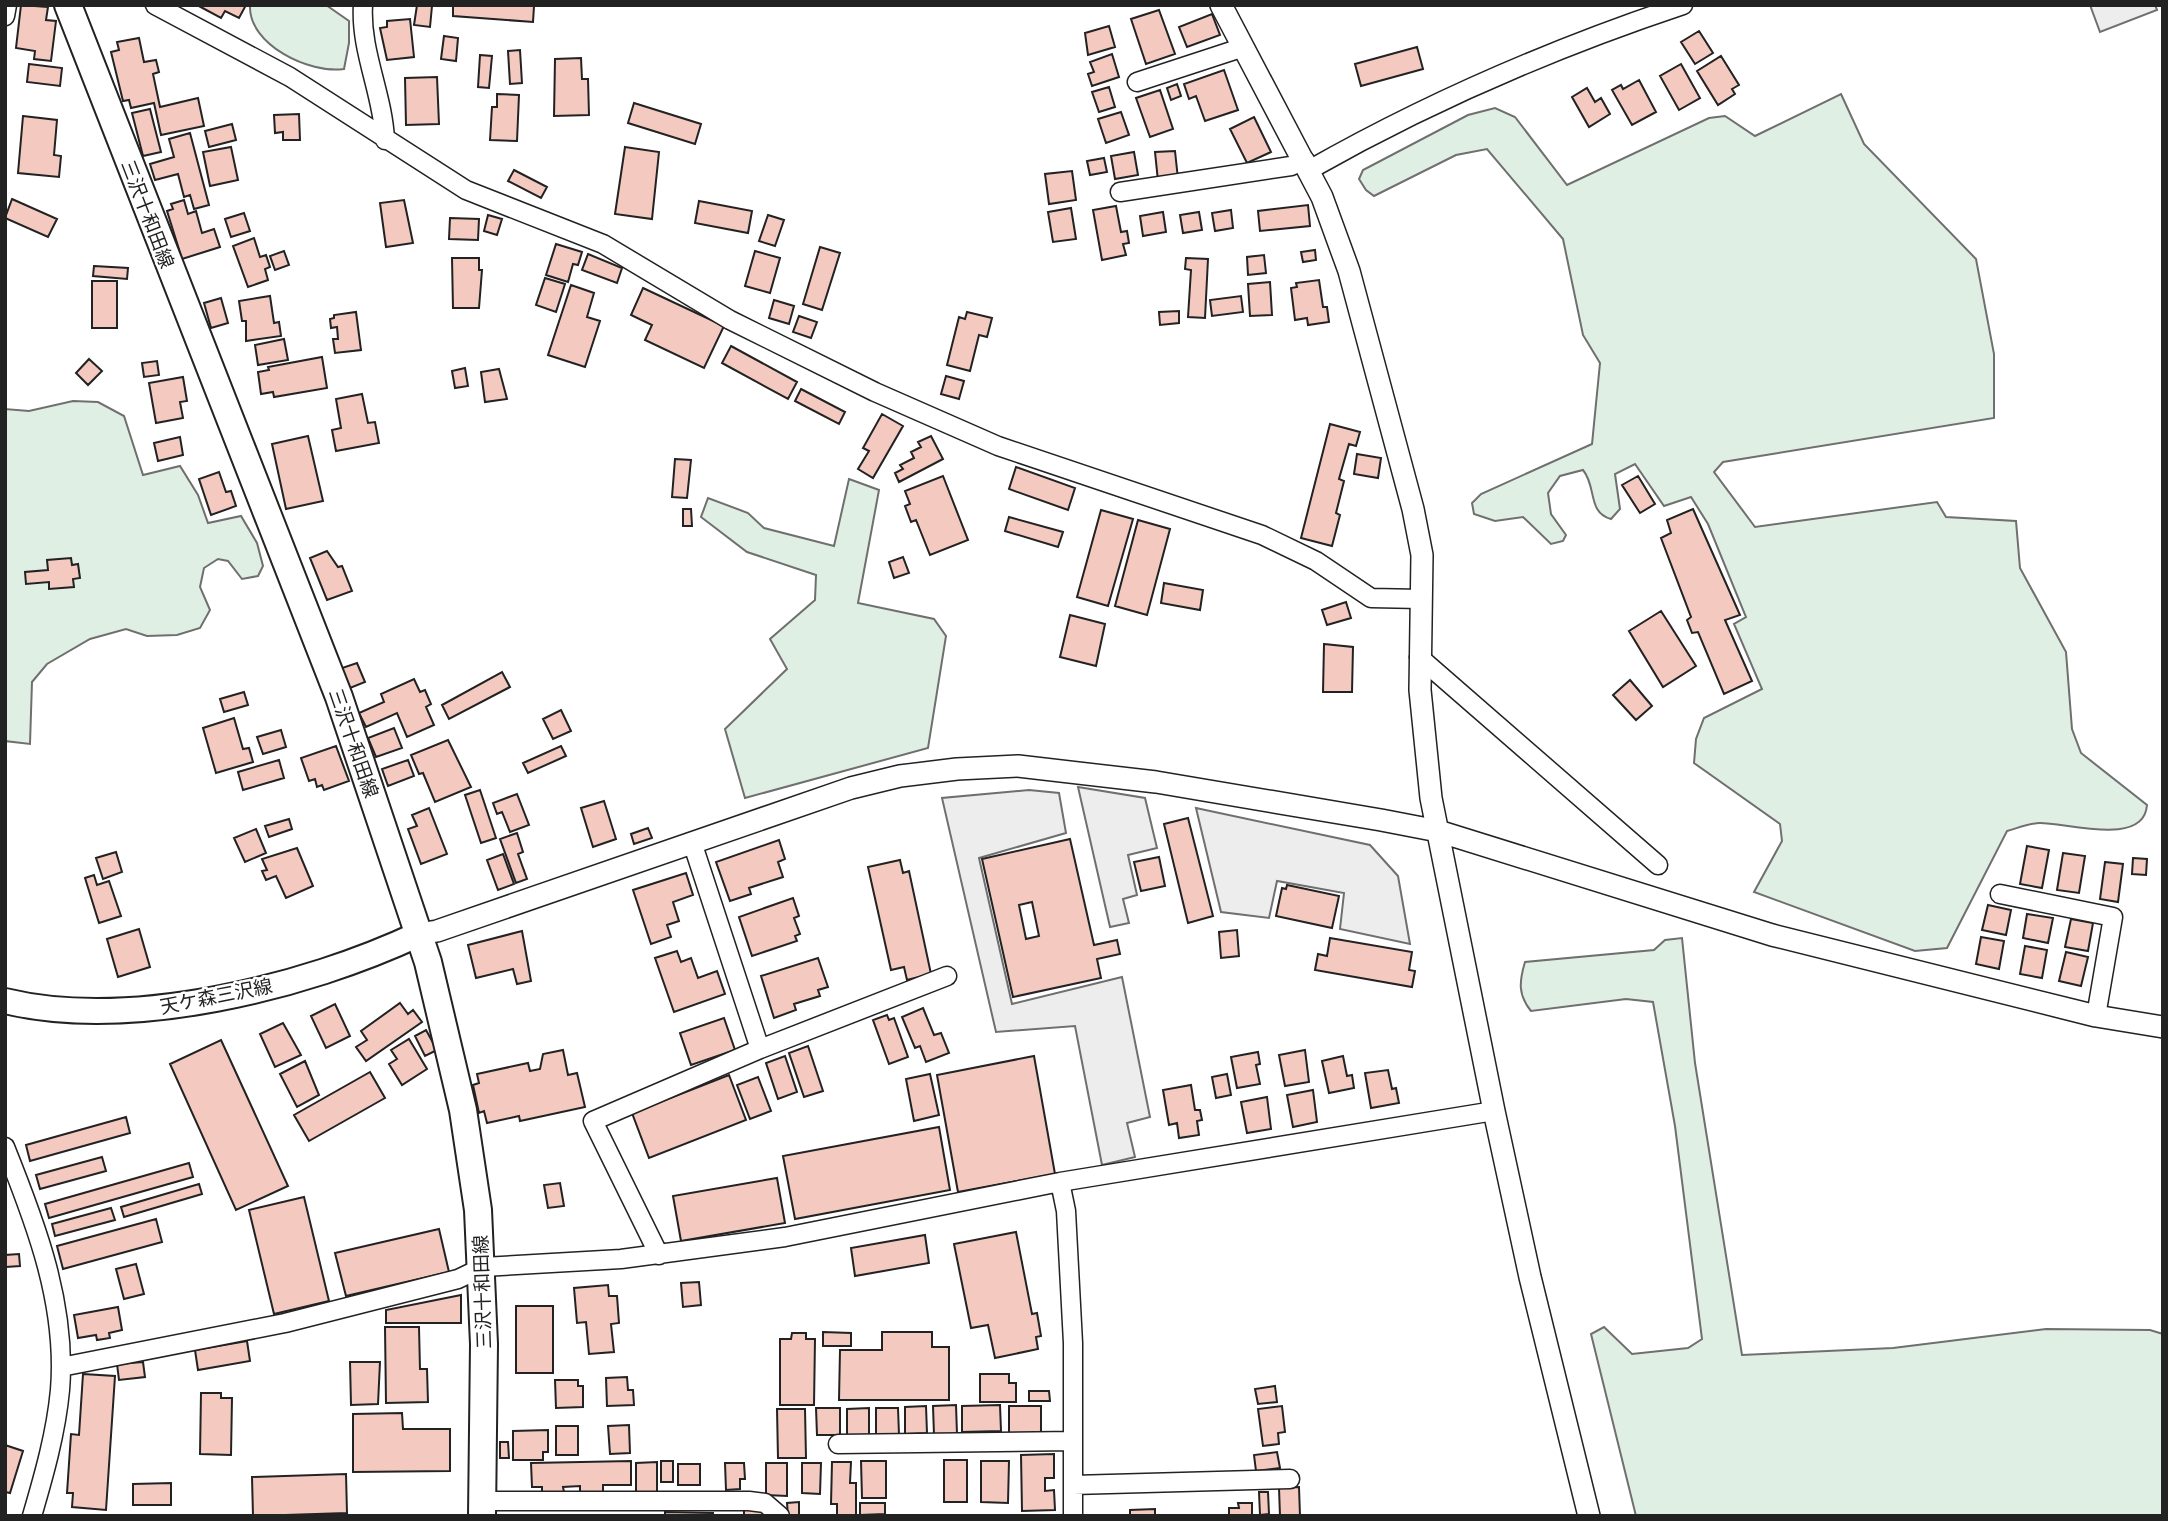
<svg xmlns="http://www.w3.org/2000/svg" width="2168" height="1521" viewBox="0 0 2168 1521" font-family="'PT Sans Narrow','Noto Sans JP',sans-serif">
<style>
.green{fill:#e0efe3;stroke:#6f6f6f;stroke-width:2}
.parking{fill:#ededed;stroke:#6f6f6f;stroke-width:2}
.building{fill:#f3c9c0;stroke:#222;stroke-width:2;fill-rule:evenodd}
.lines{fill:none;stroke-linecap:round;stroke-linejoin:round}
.minor-casing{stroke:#222;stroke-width:21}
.tertiary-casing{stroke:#222;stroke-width:24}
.secondary-casing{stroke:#222;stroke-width:28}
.primary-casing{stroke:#222;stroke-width:30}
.minor{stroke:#fff;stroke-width:18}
.tertiary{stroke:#fff;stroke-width:21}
.secondary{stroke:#fff;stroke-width:24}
.primary{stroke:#fff;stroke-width:26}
.labels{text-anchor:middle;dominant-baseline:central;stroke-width:5;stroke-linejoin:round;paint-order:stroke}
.street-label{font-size:19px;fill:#222;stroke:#fff}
</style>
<rect width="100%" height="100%" fill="#fff"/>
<path class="green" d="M250 5H326L349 21V43L344 69C310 74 248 45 250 5Z
M1841 94 1864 144 1976 259 1994 354V418L1723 462 1714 472 1755 527 1937 502 1946 517 2016 521 2020 568 2066 652 2072 729 2081 753 2147 805C2144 847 2068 823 2040 823 2029 823 2018 828 2007 831L1947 948 1915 951 1754 892 1782 841 1780 824 1694 763 1696 739 1704 718 1762 689 1734 624 1746 617 1708 524 1691 497 1664 506 1635 464 1615 474 1620 509 1611 519C1587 512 1597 487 1583 470L1560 476 1548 493 1551 514 1566 535 1563 541 1551 544 1523 517 1495 521 1474 514 1472 503 1481 494 1592 444 1600 363 1583 335 1563 239 1487 149 1456 155 1374 196 1366 190 1359 179 1363 170 1468 115 1495 108 1515 117 1567 185 1709 118 1725 116 1755 136Z
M73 401 98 402 124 416 143 475 180 466 198 495 208 523 241 516 257 543 263 566 258 576 242 579 228 561 218 559 204 568 200 587 210 610 200 628 177 635 147 636 126 629 90 639 47 664 32 682 30 744 5 741V409L29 411Z
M849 479 879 490 858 603 934 619 946 636 928 748 745 798 725 729 787 669 770 639 815 600 816 575 747 552 701 517 708 498 748 513 764 528 834 546Z
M1682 938 1695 1063 1742 1355 1893 1348 2046 1329 2150 1330 2163 1334V1516H1636L1591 1334 1604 1327 1632 1354 1688 1348 1702 1339 1675 1126 1653 1002 1626 999 1531 1011C1518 995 1519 982 1525 962L1654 950 1665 940Z"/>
<path class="parking" d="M2090 5H2155L2157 10 2100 32Z
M1078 787 1145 798 1157 848 1128 855 1137 895 1123 899 1129 923 1110 927Z
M1029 790 1059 793 1066 833 979 858 1012 1004 1122 977 1150 1117 1127 1123 1135 1157 1102 1165 1075 1026 996 1032 942 798Z
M1196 808 1370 845 1398 876 1410 944 1340 929 1344 893 1277 881 1269 918 1221 912Z"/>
<path class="building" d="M21 5 48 7 46 20 56 21 51 61 34 59 35 51 16 48Z
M197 5H246L239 18 225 11 221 18Z
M417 5 432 6 430 27 414 25Z
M453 5 534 6 533 22 453 16Z
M1159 10 1175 54 1146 64 1131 19Z
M1212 14 1220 35 1187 47 1179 27Z
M410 19 414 57 387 60 380 28 387 27V21Z
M1109 26 1115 47 1088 55 1085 33Z
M1699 31 1713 53 1695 64 1681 42Z
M444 36 458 38 456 61 441 59Z
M139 38 144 62 156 60 159 72 153 74 160 107 198 98 204 126 161 135 154 103 131 108 129 100 123 101 111 52 119 50 117 42Z
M1417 47 1423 69 1361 86 1355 64Z
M520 50 522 83 510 84 508 51Z
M1112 54 1119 77 1092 86 1088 74 1094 72 1090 62Z
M480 55 492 56 489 88 478 87Z
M1721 56 1739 85 1732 89 1735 94 1718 105 1697 71Z
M581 58 582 79H588L589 115 554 116 555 59Z
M29 64 62 68 60 86 27 82Z
M1681 64 1700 98 1679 110 1660 76Z
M1224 70 1238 110 1205 121 1196 96 1189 99 1184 84Z
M437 77 439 124 406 125 405 78Z
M1639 80 1656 112 1632 125 1612 90 1621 85 1623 89Z
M1177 84 1181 96 1171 100 1167 88Z
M1109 87 1115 107 1099 112 1092 92Z
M1587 88 1595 102 1601 98 1610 114 1589 127 1572 97Z
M1160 90 1173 129 1150 137 1136 98Z
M497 94 519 95 517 141 490 140 492 107H497Z
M634 103 701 124 695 144 628 123Z
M150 109 161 152 143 156 132 113Z
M1121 112 1129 135 1106 143 1098 119Z
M299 114 300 140H283V132L275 133 274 115Z
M23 116 57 120 54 155 61 156 59 177 18 173Z
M1254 117 1271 152 1247 163 1230 129Z
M232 124 236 140 209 147 205 131Z
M190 133 209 205 194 209 190 195 184 197 178 174 155 180 150 164 174 157 169 139Z
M231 147 238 180 210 186 203 152Z
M625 147 659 152 652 219 615 214Z
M1175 151 1178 179 1158 181 1155 152Z
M1134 152 1138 175 1115 179 1111 156Z
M1104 158 1107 172 1090 175 1087 161Z
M514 170 547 187 541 198 508 181Z
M1072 171 1076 200 1049 204 1045 174Z
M12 199 57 219 48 237 5 218Z
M184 200 188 214 196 211 202 233 214 229 220 247 182 259 167 211 173 209 171 204Z
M404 200 413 243 386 247 380 203Z
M699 201 752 211 748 233 695 223Z
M1308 205 1310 226 1260 231 1258 211Z
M1116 206 1121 232 1127 231 1129 243 1123 244 1126 255 1102 260 1093 210Z
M1071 208 1076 239 1053 242 1048 212Z
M1231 210 1233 228 1215 231 1212 213Z
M1163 212 1166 232 1143 236 1140 216Z
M1199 212 1202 230 1183 233 1180 215Z
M244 213 250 231 231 237 225 219Z
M488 215 502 219 497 235 484 231Z
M768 215 784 220 775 246 759 241Z
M450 218 479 219 478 240 449 239Z
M254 238 260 257 266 255 270 267 265 269 268 280 248 287 233 246Z
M556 244 582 252 578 265 573 264 568 282 546 275Z
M820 247 840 253 822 310 803 304Z
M1315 250 1316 260 1303 262 1301 252Z
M284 251 289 265 275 270 270 256Z
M755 251 780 258 770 293 745 286Z
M588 254 622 268 617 283 582 270Z
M1264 255 1266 273 1248 275 1247 257Z
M452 258H479V270H482L479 308H453Z
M1186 258 1208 259 1205 318 1188 317 1191 270 1185 269Z
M94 266 128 268 127 279 93 276Z
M545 278 565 284 556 312 536 305Z
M1319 280 1323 307H1327L1329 322 1308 325 1307 318 1295 320 1291 288 1297 287 1296 283Z
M92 281H117V328H92Z
M1270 282 1272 315 1250 316 1248 284Z
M571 285 594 293 587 317 600 321 585 367 548 355Z
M643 288 724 326 704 368 645 340 652 325 631 315Z
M270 296 274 323 279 322 281 336 246 341V321H242L239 301Z
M1241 296 1243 312 1212 316 1210 300Z
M221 298 228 323 211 328 204 303Z
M774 300 794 306 789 324 769 318Z
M1179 311V323L1160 325 1159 312Z
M356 312 361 350 335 353 333 339H338L337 327 331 328 330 319 334 318V315Z
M967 312 992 318 987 337 979 335 970 371 947 365 959 317 965 319Z
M799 316 817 322 811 338 793 332Z
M284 339 288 360 258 365 255 345Z
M731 346 797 382 788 399 722 363Z
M322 357 327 388 274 397 273 392 261 394 258 372 269 370 268 367Z
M89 359 102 371 88 385 76 373Z
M157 361 159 375 144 377 142 363Z
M465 368 468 386 455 388 452 371Z
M499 369 507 399 485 402 481 372Z
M946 376 964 381 959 399 941 394Z
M183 377 187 401 180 402 183 418 156 423 149 383Z
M801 389 845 412 839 424 795 401Z
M362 394 368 423 375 422 379 443 336 451 332 430 341 428 336 399Z
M882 414 903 426 873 478 858 469 869 451 863 448Z
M1330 424 1360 432 1356 446 1349 444 1339 479 1344 481 1336 513 1340 515 1332 546 1301 538Z
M308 436 323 501 286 509 272 444Z
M931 436 943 459 899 482 895 473 903 469 900 465 914 458 911 452 921 447 918 442Z
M180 437 183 455 158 461 154 443Z
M1357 454 1381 458 1378 478 1354 474Z
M675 459 691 460 687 498 672 497Z
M1016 467 1075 488 1068 510 1009 489Z
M219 472 226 492 231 491 236 506 211 515 199 479Z
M943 476 968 540 930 555 916 520 911 522 905 506 910 504 905 491Z
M1638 476 1655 504 1640 513 1622 485Z
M683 509H691L692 526H683Z
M1693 509 1740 615 1725 620 1752 681 1724 694 1698 632 1692 633 1687 620 1691 617 1661 538 1671 533 1667 520Z
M1101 510 1133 519 1108 606 1077 597Z
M1009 517 1063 532 1058 547 1005 531Z
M1138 520 1170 529 1147 615 1115 606Z
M327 551 338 567 342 566 352 591 327 600 310 558Z
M903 557 909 573 894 578 889 562Z
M71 558 72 565 78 564 80 578 73 579 74 587 49 589V582L26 584 25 572 48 570 47 560Z
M1164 583 1203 590 1200 610 1161 603Z
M1346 602 1351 618 1327 625 1322 610Z
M1661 611 1696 666 1663 687 1629 631Z
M1070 615 1105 624 1096 666 1060 657Z
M1324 644 1353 647 1352 692H1323Z
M357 663 365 682 350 688 342 668Z
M502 672 510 687 449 719 442 705Z
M414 679 420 692 425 690 431 704 426 707 434 725 407 737 397 713 366 727 359 713 384 702 381 694Z
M1630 680 1652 706 1636 720 1613 695Z
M244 692 248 705 224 712 220 699Z
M561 710 571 731 553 739 543 719Z
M234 718 243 749 249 748 253 762 216 773 203 728Z
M394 728 402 748 376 757 368 738Z
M281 730 286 747 263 754 257 737Z
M448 740 471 787 435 802 423 773 419 774 411 755Z
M336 746 349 781 324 790 322 785 317 787 315 779 309 781 301 758Z
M561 746 566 756 528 773 523 763Z
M279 760 284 778 243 790 238 772Z
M408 760 414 776 388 786 382 769Z
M480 790 496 838 481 843 465 795Z
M517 794 529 825 510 832 502 812 497 814 493 803Z
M604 801 616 839 593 847 581 808Z
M429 808 447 854 421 864 408 829 417 826 412 815Z
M1188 818 1213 916 1188 923 1164 824Z
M289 819 292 829 269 837 265 826Z
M648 828 652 838 634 844 631 834Z
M256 829 266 853 245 862 234 838Z
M517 833 523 852 518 854 527 879 516 883 500 839Z
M1070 839 1094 945 1117 940 1120 954 1097 959 1101 978 1013 997 982 859ZM1032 902 1039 936 1026 939 1019 905Z
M779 840 785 859 778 862 783 877 749 888 751 894 730 901 716 862Z
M2027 846 2049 850 2042 888 2020 884Z
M297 848 313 886 286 898 276 876 266 880 262 871 267 870 262 859Z
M116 852 122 872 103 879 96 858Z
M2063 853 2085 856 2079 893 2057 890Z
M503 854 514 884 498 890 487 860Z
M1159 857 1165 886 1141 891 1134 862Z
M2133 858 2147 859 2146 875 2132 874Z
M900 860 903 873 909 871 931 974 907 980 904 967 891 970 868 867Z
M2105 862 2123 864 2118 902 2100 899Z
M686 873 693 895 673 902 679 921 667 925 671 937 651 944 633 890Z
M94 875 97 885 109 881 121 916 99 923 85 878Z
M1287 885 1339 896 1332 928 1276 916 1282 888 1286 889Z
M793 898 799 916 794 918 800 934 795 936 797 941 752 956 739 917Z
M1988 905 2011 910 2006 935 1982 930Z
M2027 914 2053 918 2048 943 2023 938Z
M2071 919 2093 923 2088 951 2065 947Z
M139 929 150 967 118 977 107 939Z
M1237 930 1239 956 1221 958 1219 932Z
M522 931 531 981 517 984 513 969 476 978 468 945Z
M1981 937 2004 941 1999 969 1976 964Z
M1330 938 1412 952 1409 970 1415 971 1412 987 1315 970 1318 954 1327 956Z
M2025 946 2047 950 2042 978 2020 974Z
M677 951 681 962 691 958 698 978 717 971 725 994 674 1012 655 958Z
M2066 952 2088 957 2081 986 2059 981Z
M818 958 828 987 818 990 820 996 794 1004 796 1010 774 1018 761 976Z
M400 1003 408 1014 413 1010 422 1022 366 1061 356 1047 367 1040 361 1031Z
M335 1004 350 1036 326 1048 311 1016Z
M923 1008 934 1035 941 1033 949 1053 926 1062 920 1046 915 1048 902 1017Z
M887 1015 889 1020 894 1018 908 1057 889 1064 873 1020Z
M724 1018 735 1050 691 1065 680 1033Z
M283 1023 301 1055 275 1067 260 1034Z
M426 1030 437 1050 425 1056 415 1036Z
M409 1039 427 1069 402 1085 389 1064 397 1059 391 1050Z
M221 1040 288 1186 236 1210 170 1064Z
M808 1046 823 1091 804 1097 789 1053Z
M563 1050 568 1075 577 1073 585 1107 520 1121 519 1116 487 1123 484 1111 479 1113 473 1085 479 1083 477 1074 528 1063 530 1071 540 1069 543 1054Z
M1305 1050 1309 1082 1285 1086 1279 1055Z
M1258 1052 1260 1064 1256 1065 1260 1084 1237 1088 1231 1057Z
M785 1056 797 1092 778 1099 766 1063Z
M1034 1056 1055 1174 958 1192 937 1075Z
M1343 1056 1347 1076 1352 1075 1354 1088 1329 1093 1322 1061Z
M305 1061 319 1095 297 1107 280 1074Z
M1388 1070 1392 1089 1396 1088 1399 1103 1371 1108 1365 1073Z
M370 1072 385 1098 309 1141 294 1115Z
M930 1074 939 1115 914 1121 906 1079Z
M1227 1074 1231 1095 1216 1098 1212 1077Z
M729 1075 746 1120 649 1158 632 1113Z
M758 1077 771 1111 750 1119 737 1085Z
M1191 1085 1195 1110H1200L1202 1120 1197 1121 1199 1135 1179 1138 1177 1123 1169 1125 1163 1090Z
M1313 1090 1317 1122 1293 1127 1287 1095Z
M1267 1097 1271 1129 1247 1133 1241 1102Z
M126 1117 130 1133 30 1161 26 1145Z
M939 1127 950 1190 795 1219 783 1156Z
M102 1157 106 1171 40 1189 36 1175Z
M189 1163 193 1177 49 1218 45 1204Z
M777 1178 785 1223 681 1241 673 1196Z
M560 1183 564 1206 548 1208 544 1185Z
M199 1184 202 1194 124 1217 121 1207Z
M304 1197 329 1301 274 1314 249 1210Z
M111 1208 115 1220 55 1236 52 1224Z
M156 1219 162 1242 63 1269 57 1246Z
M439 1229 449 1272 346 1296 335 1253Z
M1016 1232 1032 1314 1037 1313 1041 1336 1036 1337 1038 1349 995 1358 988 1325 971 1328 954 1244Z
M925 1235 929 1263 855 1276 851 1248Z
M19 1254 20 1266 6 1267 5 1255Z
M136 1264 144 1294 124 1299 116 1269Z
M699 1282 701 1305 683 1307 681 1283Z
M608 1285 609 1296H617L619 1323 611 1324 614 1352 589 1354 586 1322 577 1323 574 1288Z
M461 1295V1323H386V1310Z
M516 1306H553V1373H516Z
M118 1307 122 1330 109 1333 110 1338 97 1340 96 1335 78 1338 74 1315Z
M385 1327H419L420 1369H427L428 1402 386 1403Z
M823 1332 851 1333V1346H823Z
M882 1332H932V1347H949V1400H839L840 1350H882Z
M792 1333H806V1339H815L814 1405H780V1339H791Z
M247 1341 250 1361 198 1370 195 1350Z
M143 1362 145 1377 119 1380 117 1364Z
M350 1362H380L378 1404 351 1405Z
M83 1374 115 1376 106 1510 72 1507 73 1493H67L71 1434 79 1435Z
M980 1374H1009V1383H1016V1402H980Z
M627 1377 628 1390H633L634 1405 607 1406 606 1378Z
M555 1380H578V1386H583V1407L556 1408Z
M1275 1386 1277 1402 1258 1404 1255 1389Z
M1029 1391H1049L1050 1401H1029Z
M201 1393H221V1398H232L231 1455 200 1454Z
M956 1405 957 1434 934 1435 933 1406Z
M1000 1405 1001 1431 962 1432V1406Z
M926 1406 927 1433 905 1434V1407Z
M1009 1406H1041V1435L1009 1436Z
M1282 1406 1285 1432 1278 1433 1279 1444 1263 1446 1258 1409Z
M816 1408H840V1435H817Z
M869 1408V1435H847V1409Z
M876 1408H898L899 1435H876Z
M777 1409H805L806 1458H778Z
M402 1413 403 1429H450V1471L353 1472V1414Z
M629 1425 630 1453 610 1454 608 1426Z
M556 1426H578V1455H556Z
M548 1430V1452H543V1460H513V1431Z
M500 1442H508L509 1458H500Z
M5 1445 23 1451 10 1493 5 1492Z
M1277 1452 1280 1468 1256 1471 1254 1455Z
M1054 1454V1478H1045V1491L1054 1490 1055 1510 1022 1511 1021 1455Z
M944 1460H967V1502H944Z
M631 1461V1485H603V1494H580V1486L563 1487 564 1492 542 1493V1487H532L531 1463Z
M661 1461H673V1482H661Z
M861 1461H886V1498H862Z
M981 1461H1009L1008 1503 981 1502Z
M657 1462V1492H636V1463Z
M832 1462H851L850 1483H856V1516H837V1504H831Z
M725 1463H744L745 1479H740V1489L726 1490Z
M766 1463H787V1496L766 1495Z
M802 1463H821L820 1494 802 1493Z
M678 1464H700V1485H678Z
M346 1474 347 1513 253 1516 252 1477Z
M171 1483V1505H133V1484Z
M1299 1487 1300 1516H1280L1279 1488Z
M1259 1492H1268L1269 1514 1260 1515Z
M799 1502V1516H788L787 1503Z
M860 1503H885V1514L860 1515Z
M1238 1503H1252V1516H1229V1508H1239Z
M1155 1509V1516H1130V1510Z
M744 1510H761L765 1516H744Z
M665 1512 713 1513V1516H665Z"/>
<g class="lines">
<g class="minor-casing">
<path id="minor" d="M155 5 290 77 466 190 603 244 730 320 875 392 998 446 1262 535 1316 561 1371 598 1421 599
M363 5C360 51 383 94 385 140
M5 16 7 5
M1137 82 1244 47
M1309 170C1427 103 1554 48 1683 5
M1120 192 1291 166 1305 160
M1419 657 1658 865
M692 842 760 1049
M2000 894 2113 917 2096 1016
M5 1147C36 1224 67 1305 60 1390 56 1433 44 1475 32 1516
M1060 1182 1066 1211 1073 1343V1516
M659 1255 593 1121 760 1049 947 976
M61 1367 285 1323 458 1279 483 1267 621 1259 785 1237 1060 1182 1494 1111
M838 1444 1073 1441
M1073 1485 1290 1479
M482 1501H749L765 1503 780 1516"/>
</g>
<g class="tertiary-casing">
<path id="tertiary" d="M1221 5 1322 197 1349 271 1413 509 1422 555 1420 690 1431 798 1494 1111 1530 1277 1589 1516
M419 934 437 931 851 788 900 776 957 769 1018 766 1156 782 1381 820 1438 831 1772 935 2096 1016 2163 1027"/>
</g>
<g class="secondary-casing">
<path id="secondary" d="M5 1001C130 1031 304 988 419 934"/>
</g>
<g class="primary-casing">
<path id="primary" d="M68 5 339 697 428 962 463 1110 478 1210 484 1344 482 1516"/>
</g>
<use href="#minor" class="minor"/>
<use href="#tertiary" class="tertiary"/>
<use href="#secondary" class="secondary"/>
<use href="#primary" class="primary"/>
</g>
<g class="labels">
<g class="street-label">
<text transform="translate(148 214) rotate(69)">三沢十和田線</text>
<text transform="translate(354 743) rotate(71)">三沢十和田線</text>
<text transform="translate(216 996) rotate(-11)">天ケ森三沢線</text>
<text transform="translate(482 1292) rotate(-92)">三沢十和田線</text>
</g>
</g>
<rect width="2168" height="1521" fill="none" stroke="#222222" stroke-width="14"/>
</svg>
